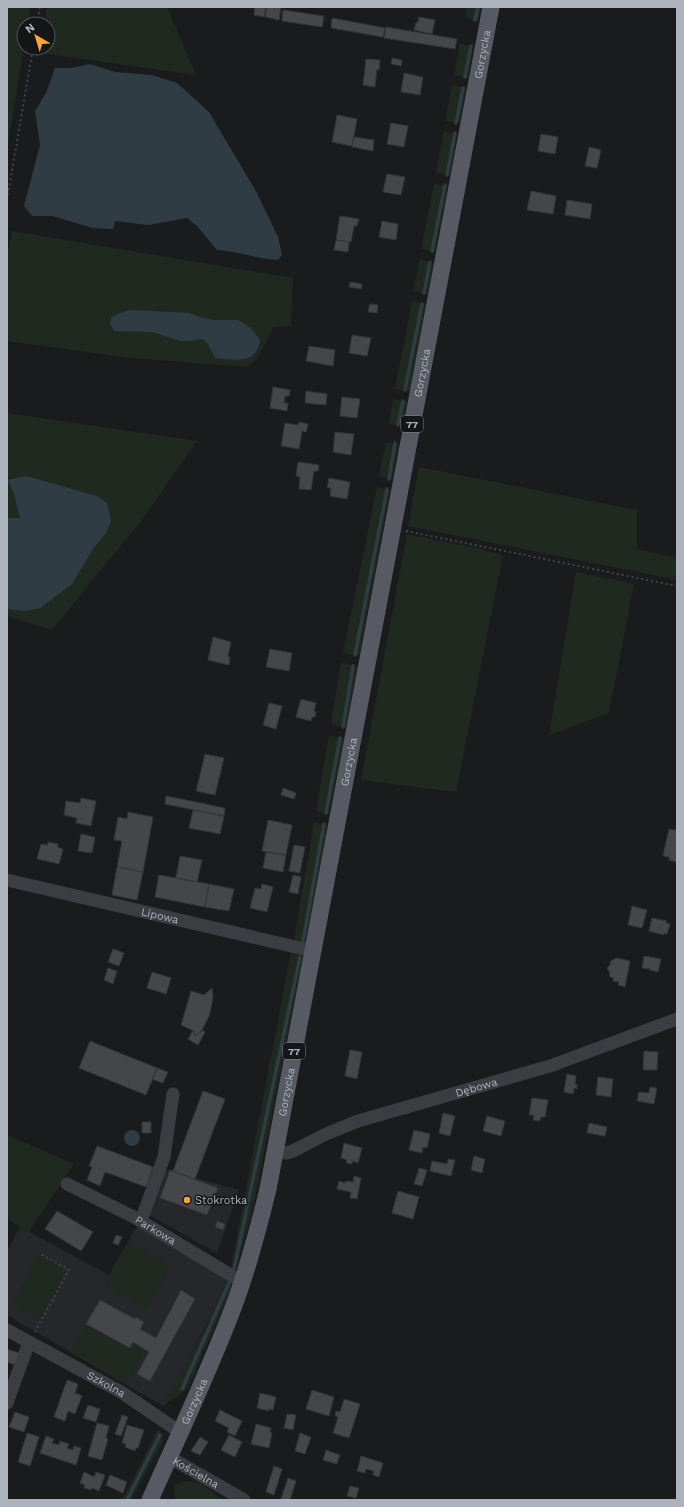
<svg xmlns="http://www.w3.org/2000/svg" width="684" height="1507" viewBox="0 0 684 1507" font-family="'Work Sans',sans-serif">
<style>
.built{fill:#26272a}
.green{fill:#202920}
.water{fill:#2f3c43}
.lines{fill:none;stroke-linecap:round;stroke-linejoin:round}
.stream{stroke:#2f3c43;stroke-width:3.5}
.building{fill:#44464a;stroke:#343539}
.path{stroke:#41444a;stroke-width:2;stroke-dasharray:2 3;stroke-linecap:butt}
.minor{stroke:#3b3d42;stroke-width:13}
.major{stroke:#575a62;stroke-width:17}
.poi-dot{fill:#ffa531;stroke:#151618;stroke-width:1.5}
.labels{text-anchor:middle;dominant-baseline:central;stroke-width:3;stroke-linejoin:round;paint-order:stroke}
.shield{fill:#151618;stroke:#7f848c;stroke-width:1}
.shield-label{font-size:10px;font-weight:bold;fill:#acb3bd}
.street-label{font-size:11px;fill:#acb3bd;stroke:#151618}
.poi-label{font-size:11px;fill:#acb3bd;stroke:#151618;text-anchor:start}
</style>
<rect width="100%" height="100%" fill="#1a1b1d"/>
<path class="built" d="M166 1169 239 1190 217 1253 149 1215Z
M138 1224 229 1279 163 1406 7 1315V1251L20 1227 109 1275Z"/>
<path class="green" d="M7 7H31L28 24H24V48L7 149Z
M47 7H167L196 75 41 53V48H48V24H45Z
M467 7H481L478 21 465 17Z
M460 43 473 47 468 78 454 75Z
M452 85 466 88 460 123 445 121Z
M444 131 457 134 450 175 436 173Z
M434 184 448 186 435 252 421 249Z
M12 231 293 278 291 326 274 327 257 359 247 367 131 358 7 341V255Z
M420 259 433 263 428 294 413 291Z
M412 301 426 304 410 391 395 389Z
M393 399 407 402 403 426 389 424Z
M7 413 197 441 141 521 52 630 7 616Z
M386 442 399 444 392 479 379 476Z
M419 467 637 510V549L677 558V580L408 526Z
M377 487 390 490 359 656 343 653Z
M407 534 482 549 503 555 456 792 361 780Z
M576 572 634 584 609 713 549 735Z
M341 662 357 667 346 728 331 724Z
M329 735 344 739 329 814 316 811Z
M314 822 328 825 306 943 294 940Z
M291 952 297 953 303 959 253 1208 236 1269 231 1267Z
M7 1135 74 1164 29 1232 7 1219Z
M130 1242 171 1265 147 1309 105 1286Z
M38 1256 66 1271 40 1319 12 1304Z
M229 1279 232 1286 188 1388 163 1406Z
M86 1325 130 1349 133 1343 145 1350 128 1383 71 1351Z
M158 1429 162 1434 163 1441 131 1500H122Z
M189 1481 199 1482 223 1500H177L175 1497 174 1485Z"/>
<path class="water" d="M90 64 115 72 152 75 177 83 209 112 257 193 278 237 282 255 278 260C257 259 237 251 217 250L197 226 187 218 148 225 115 221 113 229 92 228 53 216H32L24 206 40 145 35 111 46 93 55 68H71Z
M129 310 189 313 203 318 213 320H238L251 328 260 340C257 366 234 359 215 358L208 344 202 339 189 341H180L153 332 114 331 110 323 111 318 115 315Z
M26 476 97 496 107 503 111 521 106 533 93 549 72 584 40 608 26 611 13 610 7 608V518H20L14 494 8 480Z
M124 1138a8 8 0 1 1 16 0a8 8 0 1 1-16 0Z"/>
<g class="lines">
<path class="stream" d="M475 20 478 7
M465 77 471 46
M456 123 463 88
M447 175 455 133
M432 251 445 185
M424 293 430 262
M405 390 422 304
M398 425 403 401
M389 479 395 443
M355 655 387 489
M343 727 353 666
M326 813 340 738
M303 941 324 824
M234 1269 300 957
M182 1389 229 1283
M127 1500 160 1435"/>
</g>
<path class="building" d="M255 7H266L264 17 254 15Z
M267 7H281L279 20 265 17Z
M283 10 324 16 322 27 282 21Z
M419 17 435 20 432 34 414 30 416 22 418 23Z
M332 18 385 28 383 37 331 28Z
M386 27 457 39 455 49 384 38Z
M392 58 402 60 401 66 391 64Z
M366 59 380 60 379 70 377 69 375 87 363 85Z
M404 73 423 77 420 95 401 92Z
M337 115 357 119 352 146 332 142Z
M391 123 408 126 404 147 387 144Z
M541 134 558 137 555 154 538 151Z
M354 137 374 140 373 151 352 147Z
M589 147 601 150 597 168 585 166Z
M387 174 405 177 401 195 383 192Z
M531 191 556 196 553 214 527 210Z
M567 200 592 204 590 219 565 215Z
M340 216 359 219 357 226H354L351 242 336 240Z
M382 221 398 224 396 240 379 237Z
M336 240 349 242 348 252 334 250Z
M350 282 362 284 361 289 349 287Z
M370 304 378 305 377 313 368 312Z
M352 335 371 338 367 356 349 353Z
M309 346 335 350 333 366 306 361Z
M273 387 290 390 289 396H285L284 403H288L287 411 270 408Z
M306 391 327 394 326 405 305 403Z
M342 397 360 399 357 418 340 416Z
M299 422 308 424 306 432 302 431 299 449 281 446 285 423 298 425Z
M335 432 354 434 351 455 333 452Z
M298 462 319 465 318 471H314L311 490 299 489 300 477 296 476Z
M329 478 350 482 347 499 330 496 331 488H327Z
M213 637 231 642 228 656 230 657 229 665 208 660Z
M270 649 292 653 289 671 266 667Z
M301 699 316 703 314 711 316 712 315 717H312L311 721 296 717Z
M269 703 282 706 276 729 263 725Z
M205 754 224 758 215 795 196 791Z
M283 788 296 793 294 799 281 795Z
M166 796 225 808 224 816 165 804Z
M81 798 96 801 91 826 76 823 77 818 64 815 66 801 80 803Z
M193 810 224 816 220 834 189 828Z
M128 812 153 817 143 872 117 867 122 841 114 840 118 817 127 819Z
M268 820 292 825 286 855 262 851Z
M669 829 675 830 677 829V862L669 860V857L663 856Z
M81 834 95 837 92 853 78 851Z
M48 842 58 844 57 847 63 849 59 864 37 859 41 844 48 845Z
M294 845 305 847 300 873 289 871Z
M266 852 286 855 283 872 263 868Z
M180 856 202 860 197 882 176 878Z
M117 867 143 872 137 900 112 895Z
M159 875 209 884 205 907 155 897Z
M293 875 301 877 298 894 289 892Z
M209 884 234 889 229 911 205 907Z
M262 884 273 887 267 912 250 908 255 888 261 889Z
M632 906 647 910 642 928 628 925Z
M652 918 667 921 666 923 670 924 667 934 664 933V935L649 931Z
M113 949 124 953 119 966 108 962Z
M644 956 661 959 658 972 650 970 651 969 642 968Z
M616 958 630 961 625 987 618 985 619 982 613 981 614 978 610 977 609 971 607 968 610 965 611 961Z
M108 968 117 971 113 984 104 980Z
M152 972 171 978 166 994 147 988Z
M212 988 213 998 209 1016 201 1032 195 1036 194 1031 181 1025 191 991 204 995Z
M193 1030 195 1036 202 1030 205 1032 198 1045 188 1039Z
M90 1041 157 1068 146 1095 79 1068Z
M350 1050 362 1052 357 1079 345 1076Z
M644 1051 658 1052 657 1070H643Z
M157 1068 168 1072 163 1083 152 1079Z
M567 1074 576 1076 575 1084 577 1085V1089L574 1088 573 1094 564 1092Z
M598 1077 613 1079 611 1097 596 1095Z
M650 1087 657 1088 654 1104 637 1101 639 1092 649 1093Z
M203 1091 225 1099 195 1179 173 1171Z
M532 1098 548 1100 545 1117H541L540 1121 533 1120 534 1115H529Z
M443 1113 455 1116 450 1136 439 1133Z
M487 1116 505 1121 501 1136 483 1131Z
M142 1122H151V1133H142Z
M589 1123 607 1127 605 1136 587 1133Z
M414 1130 430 1134 427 1148 423 1147 422 1153 409 1150Z
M344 1143 362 1148 358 1163 353 1161 352 1164 346 1163 347 1160 341 1158Z
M97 1146 153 1167 146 1187 105 1172 100 1186 87 1180 92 1167 89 1166Z
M474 1156 485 1159 482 1173 471 1170Z
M448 1159 455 1160 451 1176 430 1171 432 1161 447 1164Z
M419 1168 427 1170 422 1186 414 1184Z
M170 1170 218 1188 207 1215 160 1198Z
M354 1176 361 1178 357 1199 350 1198 351 1192 337 1189 339 1181 345 1183 346 1181 353 1182Z
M398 1191 419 1197 413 1219 392 1213Z
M57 1211 93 1232 81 1251 45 1229Z
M217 1221 225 1224 223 1230 215 1227Z
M116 1235 122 1237 118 1245 113 1243Z
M181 1290 195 1299 150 1381 137 1374 149 1352 133 1342 130 1348 86 1324 100 1300 135 1319 136 1317 144 1322 140 1329 156 1338Z
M7 1349 19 1353 15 1365 7 1362Z
M67 1380 78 1384 75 1393 82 1396 75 1414 68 1411 65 1421 54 1417Z
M312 1390 334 1397 329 1416 306 1409Z
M260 1393 276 1397 273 1410 269 1409V1411L257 1408Z
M344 1399 360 1404 349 1438 333 1433 338 1417 335 1416 336 1411 340 1412Z
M88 1405 100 1409 96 1422 83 1418Z
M220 1410 242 1421 235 1436 227 1432 229 1428 215 1421Z
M15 1412 29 1417 24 1432 9 1427Z
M287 1414 296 1415 293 1430 284 1428Z
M122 1415 128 1417 121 1436 115 1434Z
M97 1423 109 1426 106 1438 108 1439 102 1460 88 1456Z
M256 1424 271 1428 270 1432 272 1433 269 1448 251 1444Z
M127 1425 144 1430 138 1448H136L135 1451 125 1447 126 1444 122 1443Z
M27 1433 39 1437 30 1466 18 1462Z
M300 1433 311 1437 305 1454 295 1451Z
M229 1435 242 1442 235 1457 221 1450Z
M46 1436 54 1439 52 1443 59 1445 60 1441 69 1444 67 1448 73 1450 74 1446 81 1448 76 1465 40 1453Z
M200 1437 208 1442 200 1455 191 1451Z
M326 1450 340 1455 337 1464 323 1460Z
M361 1456 383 1463 379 1477 373 1475 374 1471 366 1469 365 1473 357 1471Z
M274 1466 282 1469 274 1495 266 1492Z
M84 1472 94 1477 96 1472 105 1475 99 1491 92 1488 91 1490 84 1488 85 1485 80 1483Z
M110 1475 127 1482 123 1493 106 1485Z
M288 1478 296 1481 290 1500 281 1499Z
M350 1486 359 1488 356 1498 347 1496Z"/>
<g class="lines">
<path class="path" d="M37 24 40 7
M7 200 33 48
M406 531 677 586
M35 1332 69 1270 39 1253"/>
<g class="minor">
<path id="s1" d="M7 880 313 951"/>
<path id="s2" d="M275 1152 287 1153 293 1151 326 1134 358 1121 550 1066 677 1019"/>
<path id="s3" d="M67 1184 134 1217 234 1277 243 1280"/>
<path d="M141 1221 164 1157 173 1094"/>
<path id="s4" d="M7 1330 121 1392 180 1432"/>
<path d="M7 1403 29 1342"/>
<path id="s5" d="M169 1457 244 1500"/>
</g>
<path class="major" id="s6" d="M150 1500C179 1434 211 1368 236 1300 249 1264 259 1226 268 1189L491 7"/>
</g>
<circle class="poi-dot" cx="187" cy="1200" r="4"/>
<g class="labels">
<g class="shield">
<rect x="401" y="416" width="22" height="16" rx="3"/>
<rect x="283" y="1043" width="22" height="16" rx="3"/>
</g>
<g class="shield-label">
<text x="412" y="424">77</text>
<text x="294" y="1051">77</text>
</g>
<g class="street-label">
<text stroke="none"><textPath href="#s6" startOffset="1488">Gorzycka</textPath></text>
<text stroke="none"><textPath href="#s6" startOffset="1164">Gorzycka</textPath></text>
<text stroke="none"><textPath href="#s6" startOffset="768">Gorzycka</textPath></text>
<text stroke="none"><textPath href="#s1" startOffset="157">Lipowa</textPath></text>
<text stroke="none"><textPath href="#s2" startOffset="213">Dębowa</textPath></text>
<text stroke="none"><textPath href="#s6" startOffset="432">Gorzycka</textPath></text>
<text stroke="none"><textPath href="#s3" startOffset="100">Parkowa</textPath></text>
<text stroke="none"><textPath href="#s4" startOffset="113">Szkolna</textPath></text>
<text stroke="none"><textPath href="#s6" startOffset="108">Gorzycka</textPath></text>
<text stroke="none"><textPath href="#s5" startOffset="31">Kościelna</textPath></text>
</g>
<g class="poi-label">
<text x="195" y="1200">Stokrotka</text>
</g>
</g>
<rect width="684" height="1507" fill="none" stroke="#acb3bd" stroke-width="16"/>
<g transform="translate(36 36) rotate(322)"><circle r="19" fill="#151618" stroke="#51555a"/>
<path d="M0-3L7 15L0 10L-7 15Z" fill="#ffa531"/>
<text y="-6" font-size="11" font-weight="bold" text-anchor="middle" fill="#acb3bd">N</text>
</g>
</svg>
